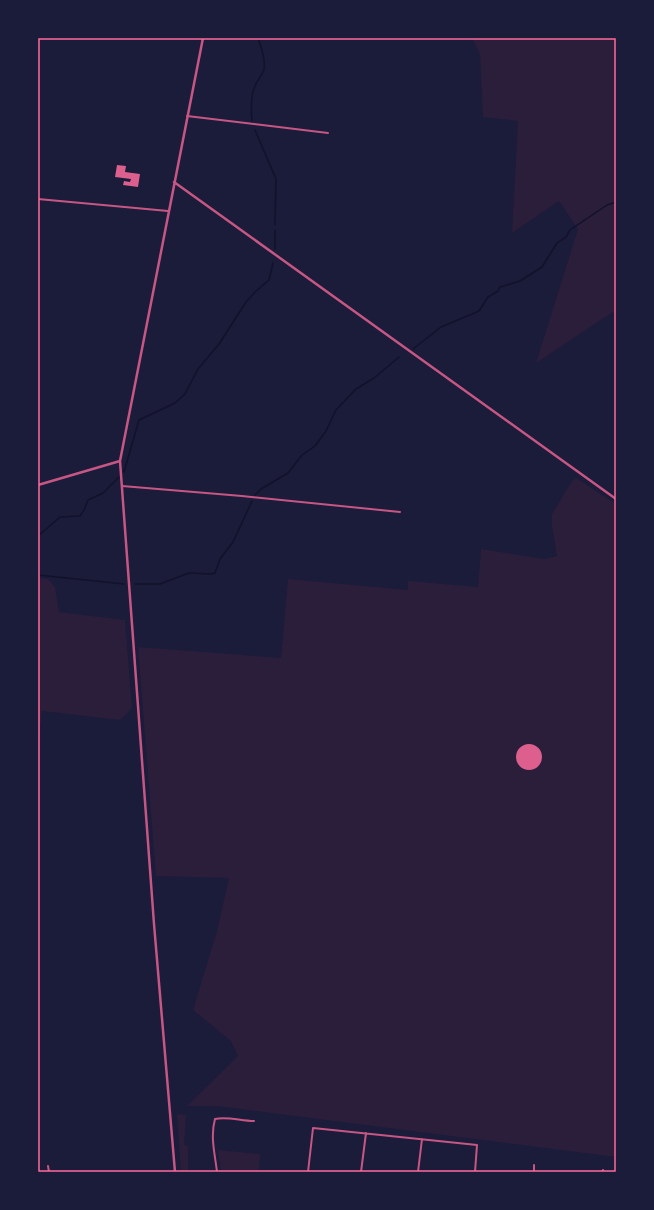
<svg xmlns="http://www.w3.org/2000/svg" width="654" height="1210" viewBox="0 0 654 1210" font-family="Helvetica,sans-serif">
<style>
.green{fill:#2a1e3b}
.lines{fill:none;stroke-linecap:round;stroke-linejoin:round}
.stream{stroke:#12122b;stroke-width:1.5}
.building{fill:#dd5f8e}
.minor{stroke:#c65784;stroke-width:2}
.tertiary{stroke:#c65784;stroke-width:2.5}
.neatline{fill:none;stroke:#ff6b9d;stroke-width:1.5}
</style>
<rect width="100%" height="100%" fill="#1b1b3a"/>
<path class="green" d="M472 38H616V310L536 363 578 229 559 201 512 233 518 121 483 117 480 54Z
M576 478 616 504V1157L217 1106H187L238 1056 231 1041 193 1010 217 931 229 878 156 876 138 647 281 658 288 579 408 590V581L478 587 481 549 544 559 557 556 552 526V514L572 481Z
M38 578 48 579 55 587 59 612 125 620 132 708 120 720 42 711 38 752Z
M177 1114 186 1115 184 1145 188 1146V1172H181Z
M218 1150 260 1154 259 1172H221Z"/>
<g class="lines">
<path class="stream" d="M252 121C251 110 250 96 255 86 257 80 263 75 264 69 266 59 261 47 258 38
M255 130 276 179 275 225
M275 249V230
M413 349 441 327 479 311 488 297 498 291 500 287 520 281 542 267 557 243 566 237 570 230 607 205 616 202
M124 472 139 420 175 403 185 394 198 369 219 344 246 302 255 292 269 280 273 263
M255 495 261 489 288 473 302 455 315 446 326 431 336 410 356 389 374 378 399 357
M38 536 60 517 80 516 84 510 88 500 103 493 119 477
M38 575 124 584
M135 584H160L189 573 211 574 215 573 220 559 233 542 252 501"/>
</g>
<path class="building" d="M117 165 126 166 125 172 140 174 138 187 123 185 124 181 130 182 131 179 115 177Z
M516 757a13 13 0 1 1 26 0a13 13 0 1 1-26 0Z"/>
<g class="lines">
<path class="minor" d="M187 116 328 133
M38 199 168 211
M122 486 242 496 400 512
M48 1166 49 1172
M217 1172C215 1154 210 1137 215 1119 227 1116 241 1121 254 1121
M308 1172 313 1128 477 1145 475 1172
M361 1172 366 1133
M418 1172 422 1139
M534 1172V1165
M602 1172 603 1170"/>
<path class="tertiary" d="M174 182 616 499
M38 485 120 461
M175 1172 154 924 120 461 203 38"/>
</g>
<rect width="654" height="1210" fill="none" stroke="#1b1b3a" stroke-width="78"/>
<rect x="39" y="39" width="576" height="1132" class="neatline"/>
</svg>
